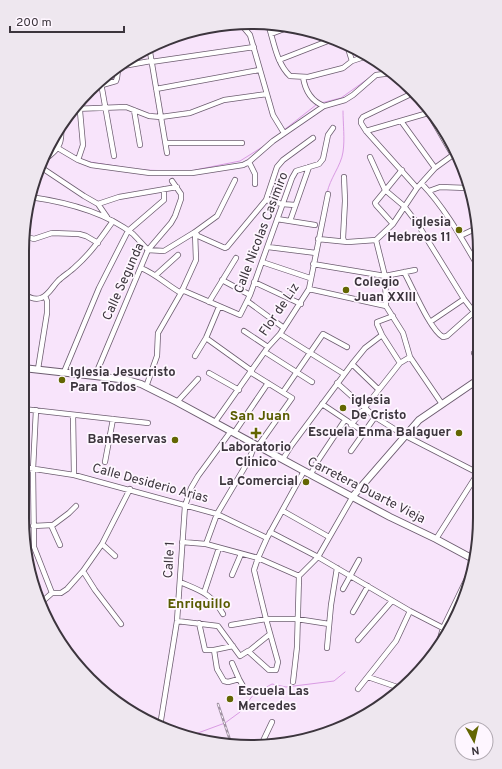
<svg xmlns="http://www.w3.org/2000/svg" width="502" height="769" viewBox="0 0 502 769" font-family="Overpass,sans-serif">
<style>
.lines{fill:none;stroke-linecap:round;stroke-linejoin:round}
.stream{stroke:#d99be3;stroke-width:1}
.street-casing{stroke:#6d5d70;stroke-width:6}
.secondary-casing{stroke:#6d5d70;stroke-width:8}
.street{stroke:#fff;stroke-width:4.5}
.secondary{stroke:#fff;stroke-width:6}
.rail-casing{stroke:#a092a2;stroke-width:2.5}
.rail{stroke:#fef6ff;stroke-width:1;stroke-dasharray:3;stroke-linecap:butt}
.poi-dot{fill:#636602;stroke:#fef6ff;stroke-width:1.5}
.labels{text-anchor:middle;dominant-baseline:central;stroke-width:3.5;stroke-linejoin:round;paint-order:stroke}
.poi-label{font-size:13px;font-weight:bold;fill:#3c353d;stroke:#fef6ff;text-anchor:end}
.street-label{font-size:13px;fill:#3c353d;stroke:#fef6ff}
.neighbourhood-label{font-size:14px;font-weight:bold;fill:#585b00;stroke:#fef6ff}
.rim{fill:none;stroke:#3c353d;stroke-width:2}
</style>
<rect width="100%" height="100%" fill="#f8e4fb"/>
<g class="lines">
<path class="stream" d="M321 103 341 98 369 78
M284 130 316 105
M90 162 122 167
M143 170 172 171
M195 170 240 161 264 146
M327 193C330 178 341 166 343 152 345 139 343 124 343 111
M187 737 225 723 240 712 254 694 272 684 286 687 334 681 345 672"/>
<g class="street-casing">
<path id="street" d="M240 23 250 35 273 115 284 133
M269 27C274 43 277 64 290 76L308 77 343 68 352 61 364 57
M271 34 284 29
M149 46 167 153
M348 48 352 61
M279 60 333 39
M151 62 254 47
M123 66 151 61
M303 77C305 90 311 101 324 106
M101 83 114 156
M102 85 116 81 117 78 118 70
M156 89 259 70
M413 93 363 117 361 120V123L366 131 417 188
M73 109 126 107 149 116 161 117 190 113 224 100 267 94
M134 110 140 145
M431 117 453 155
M401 121 435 168
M366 131 428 113
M166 143H242
M51 144 78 160 91 165 150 173H192L243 165 249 162 273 141 324 106 345 100 353 95 376 75 392 73
M370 157 385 190 404 206 417 223 464 299 474 312
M78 160 83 145 79 100
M249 162 255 174V184
M39 164C54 152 63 149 61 128
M39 166 84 196 98 204 107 217
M344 177 345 201 343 238 344 241
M422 184C445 208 462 239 479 268
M429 191 440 187 467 188
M30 197C66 202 105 212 133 234 138 239 143 245 148 250L164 251 195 232 217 216 235 180
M266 200 282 204 295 205
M98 204 119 197 177 187
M277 219 315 225
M290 221 309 167
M393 224 376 205 375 203 402 170
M195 232 198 236 225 248 227 247 266 200 277 167 283 160 313 138
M24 236 34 239 52 233 79 234 86 236 98 243
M460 236 477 228
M318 239 348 242 376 240
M376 240 385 276 386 306 403 333 410 357 442 404
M376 240 393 224 417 188 435 168 457 152
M268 247 316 253
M262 262 310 278
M313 264 385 276 415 270
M141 268C156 274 167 285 181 293
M404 272C412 286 430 330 443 337L447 336 474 312 479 309
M156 275 178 255
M222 280 250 295
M254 282 301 304
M309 289 386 306
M182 290 240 315 250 295 292 178 296 171 319 164 323 159 328 135 333 128
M24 294C28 297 35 300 41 298 48 296 53 286 58 281 63 276 70 272 75 267 90 254 101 238 113 221
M247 301 284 328
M209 302 236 258
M393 316 377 322V324L382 335 400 363
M430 322 464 299
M244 331 268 347
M280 334 344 374
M206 338 252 371
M265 352 312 382
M474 353 479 362
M195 356 206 338 219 307
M352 364 378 389
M38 369 47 313V301L45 296
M64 372 99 288 128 231 164 200V189
M250 372 292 398 258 446
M209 373 239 390
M95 376 148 250 171 223 175 216 181 199V194L172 181
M337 383 375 417 404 435 478 473
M146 387 157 356 158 333 181 293 196 260 195 232
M283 392 323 334 347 347
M177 402 198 379
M322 404 364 432
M23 409 148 423
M36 410 33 469 34 547 52 593
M73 415 74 475
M215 422 268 347 280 334 309 289 328 194
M351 425 400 363 410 357
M234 433 268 383
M351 451 375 417
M283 459 291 446 352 364 365 348 382 335
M105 462 113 419
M22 467 74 475 217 514 267 538
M311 474 317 462 345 420
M283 511 329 537
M51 525 60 545
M33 526 53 525 69 513 76 506
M270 532 318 557 410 611 443 628
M436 539 478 473
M182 542 206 544 258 558 299 576
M102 544 115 556
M206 544 217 514 249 460 255 444
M83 571 95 590 121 624
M232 575 241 554
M180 582C201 591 211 593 223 614
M343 589 359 560
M52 593H61L67 589 83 571 102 544 130 489
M204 593 219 548
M38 600H44L52 593
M353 612 368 586
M177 621 218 626 240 656 248 651 269 670H276L278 662 266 619 254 570 258 558 267 538 304 471
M199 623 205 650H214L233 646
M231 625 266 619H297L329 624
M358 640 392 601
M438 646 443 628 473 566
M327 648 331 605 337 568
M214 650 217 669 224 681 228 682 239 679 247 693
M249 651 270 634
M232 663 239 679
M368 677 400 688
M293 682 297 647 299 576 318 557 353 496
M358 689 396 641 410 611
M160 726 177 621 185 506 191 488 198 476 231 431
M251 745 263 741 272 722"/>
</g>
<g class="secondary-casing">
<path id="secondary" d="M23 368 95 376 127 380 141 384 177 402 304 471 390 517 436 539 475 560
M353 496 419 420 479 379"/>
</g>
<use href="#street" class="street"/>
<use href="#secondary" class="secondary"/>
<g class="rail-casing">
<path id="rail" d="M218 704 232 746"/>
</g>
<use href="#rail" class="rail"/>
</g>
<g class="poi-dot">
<circle cx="459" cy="230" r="4"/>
<circle cx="346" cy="290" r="4"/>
<circle cx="62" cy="380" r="4"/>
<circle cx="343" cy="408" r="4"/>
<path d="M254 427h4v4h4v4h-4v4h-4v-4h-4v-4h4z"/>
<circle cx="459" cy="433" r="4"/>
<circle cx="175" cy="440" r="4"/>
<circle cx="306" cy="482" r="4"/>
<circle cx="230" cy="699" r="4"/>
</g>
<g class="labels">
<g class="poi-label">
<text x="451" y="223">iglesia<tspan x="451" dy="15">Hebreos 11</tspan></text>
<text x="354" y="283" text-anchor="start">Colegio<tspan x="354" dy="15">Juan XXIII</tspan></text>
<text x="70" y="373" text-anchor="start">Iglesia Jesucristo<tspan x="70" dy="15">Para Todos</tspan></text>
<text x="351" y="401" text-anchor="start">iglesia<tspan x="351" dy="15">De Cristo</tspan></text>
<text x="451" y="433">Escuela Enma Balaguer</text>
<text x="167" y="440">BanReservas</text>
<text x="256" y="448" text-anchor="middle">Laboratorio<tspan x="256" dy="15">Clinico</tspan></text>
<text x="298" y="482">La Comercial</text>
<text x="238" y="692" text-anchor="start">Escuela Las<tspan x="238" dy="15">Mercedes</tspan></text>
</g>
<g class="street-label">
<text transform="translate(262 233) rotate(-69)">Calle Nicolas Casimiro</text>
<text transform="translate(124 282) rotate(-66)">Calle Segunda</text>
<text transform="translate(280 310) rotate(-56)">Flor de Liz</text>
<text transform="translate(150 484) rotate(15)">Calle Desiderio Arias</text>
<text transform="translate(366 491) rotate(27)">Carretera Duarte Vieja</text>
<text transform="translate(170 560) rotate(-87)">Calle 1</text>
</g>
<g class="neighbourhood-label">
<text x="260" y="416">San Juan</text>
<text x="199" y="604">Enriquillo</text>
</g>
</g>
<path d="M0 0H502V769H0ZM251 29H251A222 222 0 0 1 473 251V518A222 222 0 0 1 251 740H251A222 222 0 0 1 29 518V251A222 222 0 0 1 251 29Z" fill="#eee7ef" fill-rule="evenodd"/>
<path class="rim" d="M251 29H251A222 222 0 0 1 473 251V518A222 222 0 0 1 251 740H251A222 222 0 0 1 29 518V251A222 222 0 0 1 251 29Z"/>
<g transform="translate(474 741) rotate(172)"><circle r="19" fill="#fef6ff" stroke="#b0a9b1"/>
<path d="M0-3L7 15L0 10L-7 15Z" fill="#636602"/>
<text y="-6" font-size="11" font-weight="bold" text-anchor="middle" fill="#3c353d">N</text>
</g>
<path d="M10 26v6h114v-6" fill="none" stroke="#3c353d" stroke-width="2"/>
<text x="16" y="26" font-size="12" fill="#3c353d" stroke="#fef6ff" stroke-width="3" paint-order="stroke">200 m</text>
</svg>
